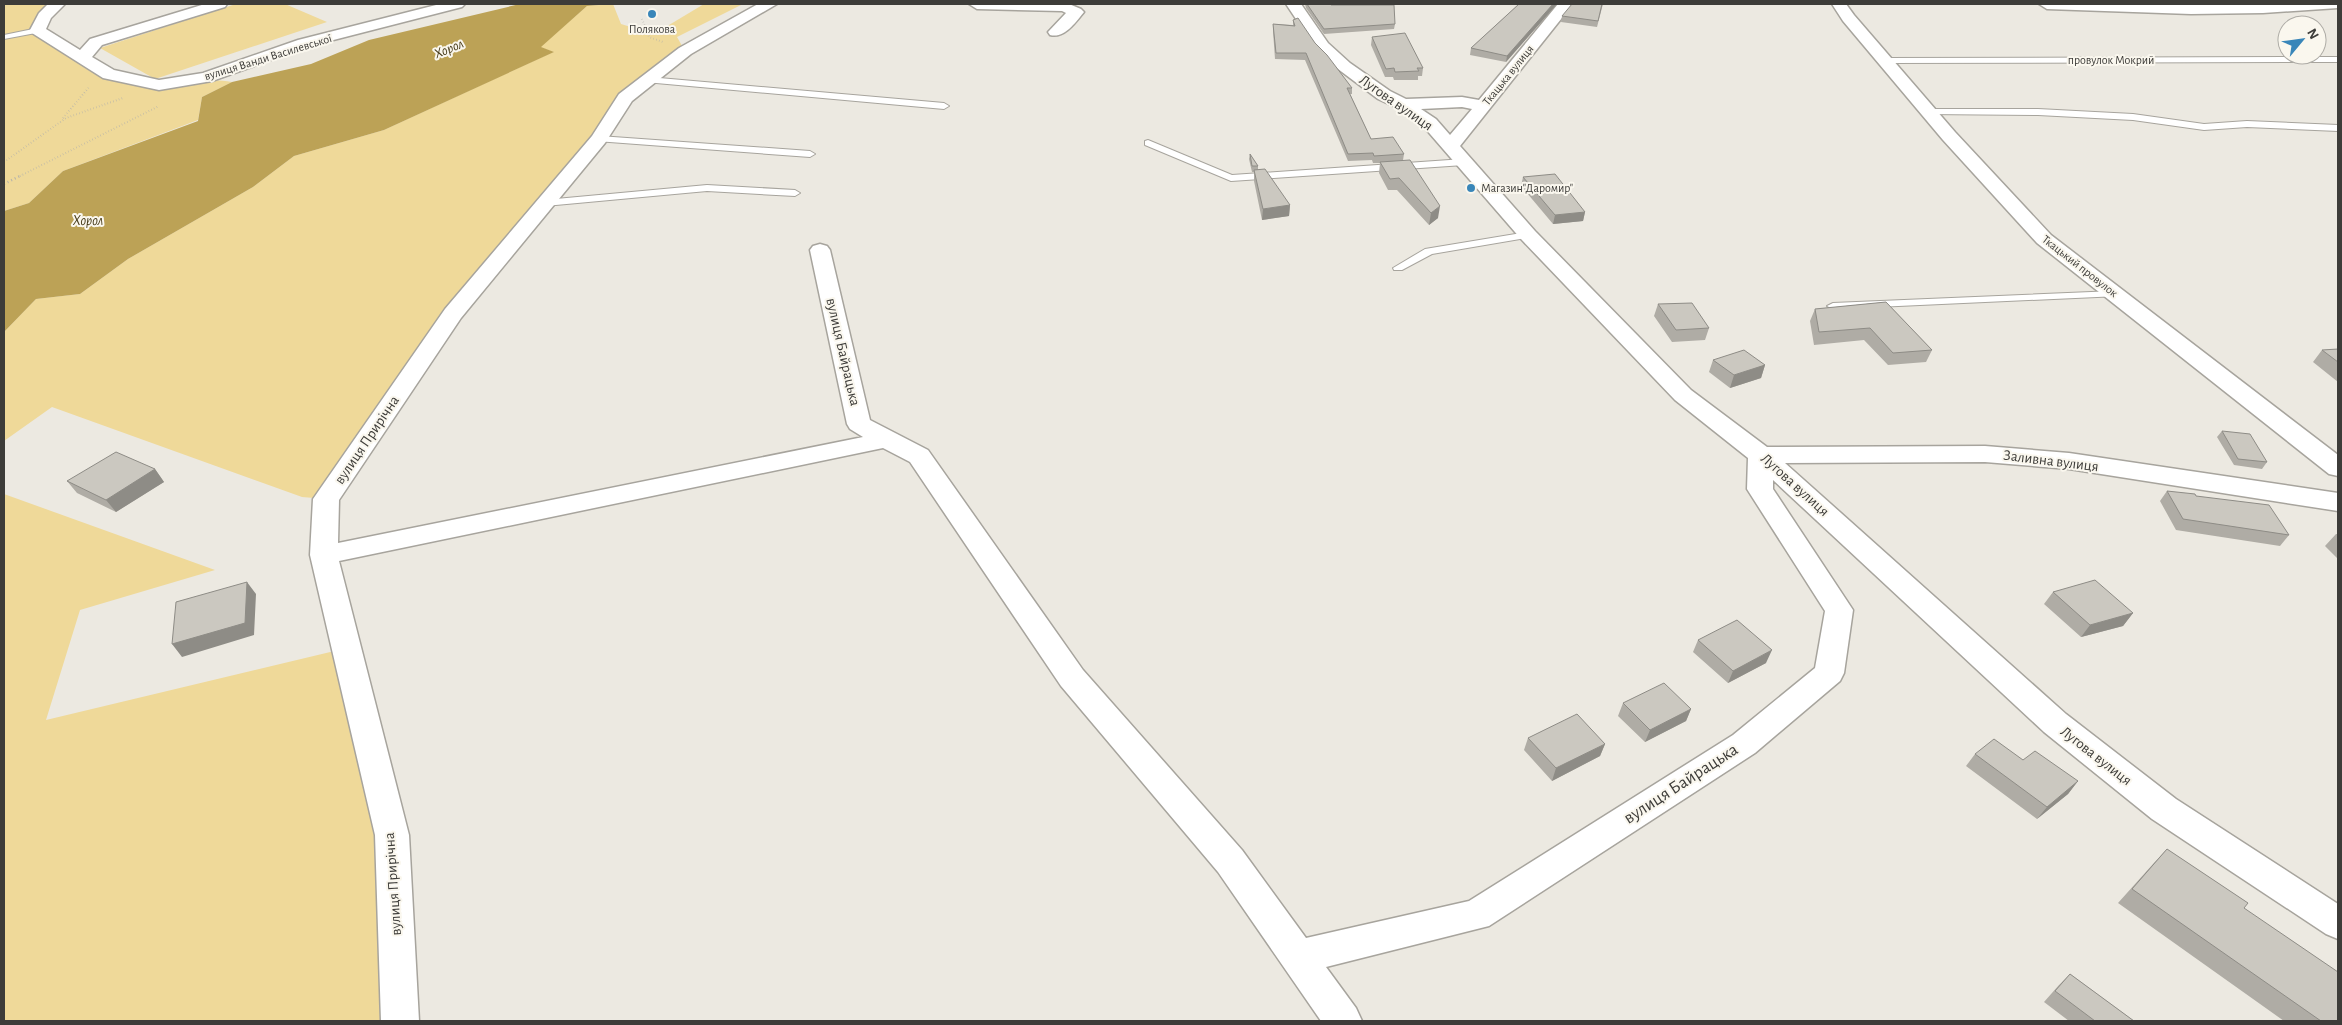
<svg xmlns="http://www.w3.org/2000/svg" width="2342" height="1025" viewBox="0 0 2342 1025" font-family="'Alegreya Sans',sans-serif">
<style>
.green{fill:#efd999}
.water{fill:#bca256}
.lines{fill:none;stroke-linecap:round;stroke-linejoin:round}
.service-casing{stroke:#a7a49d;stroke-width:2}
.minor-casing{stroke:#a7a49d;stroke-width:3}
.path-far1{stroke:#b4b2ab;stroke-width:2;stroke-dasharray:0.5 2.5;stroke-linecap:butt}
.path{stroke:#b4b2ab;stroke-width:2.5;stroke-dasharray:1 3;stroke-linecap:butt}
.service{fill:#fff;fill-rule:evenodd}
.minor{fill:#fff;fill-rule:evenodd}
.wall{fill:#afaca5}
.shaded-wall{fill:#8e8c86}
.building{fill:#cbc8c0;stroke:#8e8c86}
.poi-dot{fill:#3986b9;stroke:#faf7ee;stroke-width:2}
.labels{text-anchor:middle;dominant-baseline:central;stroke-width:4;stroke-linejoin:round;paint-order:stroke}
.far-poi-label{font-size:12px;fill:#3d3c39;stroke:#faf7ee}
.far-street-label{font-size:12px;fill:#3d3c39;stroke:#faf7ee}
.far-water-label{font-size:14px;font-style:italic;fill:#483c1b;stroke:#faf7ee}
.street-label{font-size:15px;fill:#3d3c39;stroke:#faf7ee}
.near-street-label{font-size:18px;fill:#3d3c39;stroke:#faf7ee}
</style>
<rect width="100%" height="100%" fill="#ece9e1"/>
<path class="green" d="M4 4H57L44 16 38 30C76 53 113 83 159 85 185 86 203 77 232 82L202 97 198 120 63 171 29 203 4 211Z
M236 4H285L327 22 155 79 100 48Z
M613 4 621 24 654 34 704 4H743L677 37 685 51 625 98 453 314 326 499 302 497 52 407 4 441V332L36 299 80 294 128 259 253 187 294 156 384 130 553 52 540 47 587 6Z
M4 494 215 570 80 610 46 720 347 648 392 835 400 1021H4Z"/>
<path class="water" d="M520 4H611L587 6 541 47 554 52 384 130 294 156 253 187 128 259 80 294 36 299 4 332V211L29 203 63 171 198 121 202 97 232 82 311 64 369 40Z"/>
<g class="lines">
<g class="service-casing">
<path id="service" d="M38 28 42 30 41 32 4 39V35Z
M1881 58 2338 57V62L1884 63 1881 62Z
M648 77 944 103 949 106 944 109 645 82V78Z
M1929 109H2038L2133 114 2204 124 2247 121 2338 125V131L2247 127 2204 130 2133 120 2038 115 1926 114V110Z
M599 136 810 151 815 154 810 157 596 141 594 139Z
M1148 140 1232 175 1464 159 1469 162 1464 165 1231 181 1145 145V141Z
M707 185 795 190 800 193 795 196 707 191 545 206 540 203 545 200Z
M1528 232 1532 233V237L1432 254 1402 270H1394L1393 268 1425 249Z
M2115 291 2121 294 2119 296 1833 309 1827 306 1833 303Z"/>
</g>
<g class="minor-casing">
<path id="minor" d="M48 4H65L51 18 46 29 80 50 90 39 205 4H227L225 7 102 45 92 57 114 70 159 80 203 73 298 40 440 4H465L462 7 310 46 212 81 159 90 103 78 32 33 30 30 39 13Z
M758 4H777L691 54 632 101 605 143 461 318 339 500 338 543 863 437 850 429 847 424 810 250 813 246 820 244 827 246 830 250 870 420 928 450 1083 670 1242 850 1306 938 1469 901 1733 735 1815 668 1825 611 1747 489 1748 458 1675 400 1521 239 1424 127 1397 108 1378 99 1338 69 1316 49 1286 4H1301L1328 43 1350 63 1390 91 1406 99 1462 97 1479 100 1558 4H1573L1460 146 1535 231 1691 390 1767 447 1985 446 2069 453 2338 493V511L2069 469 1985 462 1785 463 2066 714 2176 799 2338 904V939L2326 934 2152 819 2044 732 1773 480V489L1853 610 1844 673 1840 681 1755 753 1489 926 1326 967 1356 1008 1362 1021H1321L1218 872 1061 686 910 462 883 448 339 561 409 835 419 1021H381L375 835 310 555 313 499 445 309 592 136 619 94 679 48ZM1462 107 1472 109 1450 135 1436 119 1421 109Z
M969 4H1069L1081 9 1084 12C1076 22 1064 39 1050 35L1048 32 1066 13 1062 11 977 9Z
M1832 4H1846L1854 15 1955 132 2051 235 2338 455V476L2329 474 2037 243 1943 140 1843 21Z
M2039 4H2338V8L2263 13 2191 14 2047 9Z"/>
</g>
<path class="path-far1" d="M642 19 649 37 663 42
M63 118 90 86
M4 162 66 118 123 98
M20 176 159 106"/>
<path class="path" d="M4 184 22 175"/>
<use href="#service" class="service"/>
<use href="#minor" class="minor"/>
</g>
<path class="wall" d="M1305 4H1331V5L1395 24 1394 29 1324 34 1306 8Z
M1519 4H1557L1506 62 1470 55 1471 48Z
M1603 4 1597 27 1561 22 1562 16Z
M1293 20 1315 43 1352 88V94H1350L1371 139 1404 154 1403 160 1438 218 1429 225 1397 190H1388L1379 173 1380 163H1373L1372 160 1348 161 1305 60 1275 59 1273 31V24L1293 25Z
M1372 37 1423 68 1422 76H1418V80H1394L1393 77H1385L1371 45Z
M1250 154 1258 166V170L1290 205 1289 216 1262 220 1254 181V172H1252L1249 159Z
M1523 177 1585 212 1583 221 1553 224 1521 186Z
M1886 302 1932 350 1926 362 1888 365 1864 340 1814 345 1810 321 1815 309Z
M1658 304 1709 328 1705 340 1672 342 1654 316Z
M2338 349V382L2313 362 2322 350Z
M1713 360 1765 365 1761 378 1730 388 1709 372Z
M2222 431 2267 462 2262 469 2234 465 2217 437Z
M155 469 164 482 116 512 77 493 67 481Z
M2167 491 2196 496 2289 535 2280 546 2176 530 2160 501Z
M2336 534H2338V559L2325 546Z
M2053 592 2133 613 2123 626 2081 637 2044 604Z
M1698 640 1766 663 1728 683 1693 652Z
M1623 703 1691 709 1686 721 1645 742 1618 716Z
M1528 738 1605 744 1600 756 1552 781 1524 750Z
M1975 754 2023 760 2078 781 2068 794 2037 819 1966 766Z
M2167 849 2244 908 2338 1021H2284L2118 903 2153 864Z
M2070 974 2134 1021H2069L2044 1002 2059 985Z"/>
<path class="shaded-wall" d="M1553 4H1557L1506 62 1507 56Z
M1290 205 1289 216 1262 220 1263 209Z
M1440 206 1438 218 1429 225 1431 213Z
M1585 212 1583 221 1553 224 1555 215Z
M1765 365 1761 378 1730 388 1734 375Z
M155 469 164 482 116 512 106 500Z
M247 582 256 594 254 635 182 657 172 644Z
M2133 613 2123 626 2081 637 2090 625Z
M1772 650 1766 663 1728 683 1733 671Z
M1691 709 1686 721 1645 742 1650 730Z
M1605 744 1600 756 1552 781 1556 768Z
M2078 781 2068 794 2037 819 2047 807Z"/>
<path class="building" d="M1307 4H1331V5H1394L1395 24 1324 29Z
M1519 4H1553L1507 56 1471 48Z
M1572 4H1602L1598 21 1562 16Z
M1298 18 1315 43 1327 55 1352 88H1347L1371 139 1393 137 1404 154 1374 156 1373 153 1348 154 1306 53H1276L1273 24 1295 26 1293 20Z
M1405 33 1423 68H1417L1419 71 1395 72 1394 68 1386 69 1372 37Z
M1250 154 1258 166H1252Z
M1410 160 1440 206 1431 213 1399 178 1390 179 1380 162Z
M1265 169 1290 205 1263 209 1254 170Z
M1555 174 1585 212 1555 215 1523 177Z
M1886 302 1932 350 1893 353 1870 328 1819 332 1815 309Z
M1692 303 1709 328 1676 330 1658 304Z
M2338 349V362L2322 350Z
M1744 350 1765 365 1734 375 1713 360Z
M2222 431 2250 434 2267 462 2238 459Z
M116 452 155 469 106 500 67 481Z
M2167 491 2195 494 2196 496 2269 505 2289 535 2183 519Z
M2095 580 2133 613 2090 625 2053 592Z
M247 582 245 623 172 644 176 602Z
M1737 620 1772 650 1733 671 1698 640Z
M1664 683 1691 709 1650 730 1623 703Z
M1577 714 1605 744 1556 768 1528 738Z
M1994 739 2023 760 2035 751 2078 781 2047 807 1975 754Z
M2167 849 2248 903 2244 908 2338 972V1021H2321L2132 889Z
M2070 974 2134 1021H2095L2055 991Z"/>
<g class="poi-dot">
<circle cx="652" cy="14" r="5"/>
<circle cx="1471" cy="188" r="5"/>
</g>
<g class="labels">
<g class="far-poi-label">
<text x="652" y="29">Полякова</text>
<text x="1481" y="188" text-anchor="start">Магазин"Даромир"</text>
</g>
<g class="far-street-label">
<text transform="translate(268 57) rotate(-17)">вулиця Ванди Василевської</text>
<text x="2111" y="60">провулок Мокрий</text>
<text transform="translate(1508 75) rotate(-51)">Ткацька вулиця</text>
<text transform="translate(2080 266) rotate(38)">Ткацький провулок</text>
</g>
<g class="far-water-label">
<text transform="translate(449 49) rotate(-23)">Хорол</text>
<text x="88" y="221">Хорол</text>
</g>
<g class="street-label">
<text transform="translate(1396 103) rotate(35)">Лугова вулиця</text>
<text transform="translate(843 352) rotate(77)">вулиця Байрацька</text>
<text transform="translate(367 440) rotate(-56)">вулиця Прирічна</text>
<text transform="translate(2051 461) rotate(7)">Заливна вулиця</text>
<text transform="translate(1795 485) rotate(42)">Лугова вулиця</text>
<text transform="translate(2096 756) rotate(38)">Лугова вулиця</text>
<text transform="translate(393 884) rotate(-94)">вулиця Прирічна</text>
</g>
<g class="near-street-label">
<text transform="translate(1681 784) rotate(-33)">вулиця Байрацька</text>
</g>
</g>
<rect width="2342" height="1025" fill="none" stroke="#3d3c39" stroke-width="10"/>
<g transform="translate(2302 40) rotate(61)"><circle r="24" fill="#faf7ee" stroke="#aeaca6"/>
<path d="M0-4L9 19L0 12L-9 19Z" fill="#3986b9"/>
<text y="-8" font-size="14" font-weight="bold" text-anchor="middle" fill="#3d3c39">N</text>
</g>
</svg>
